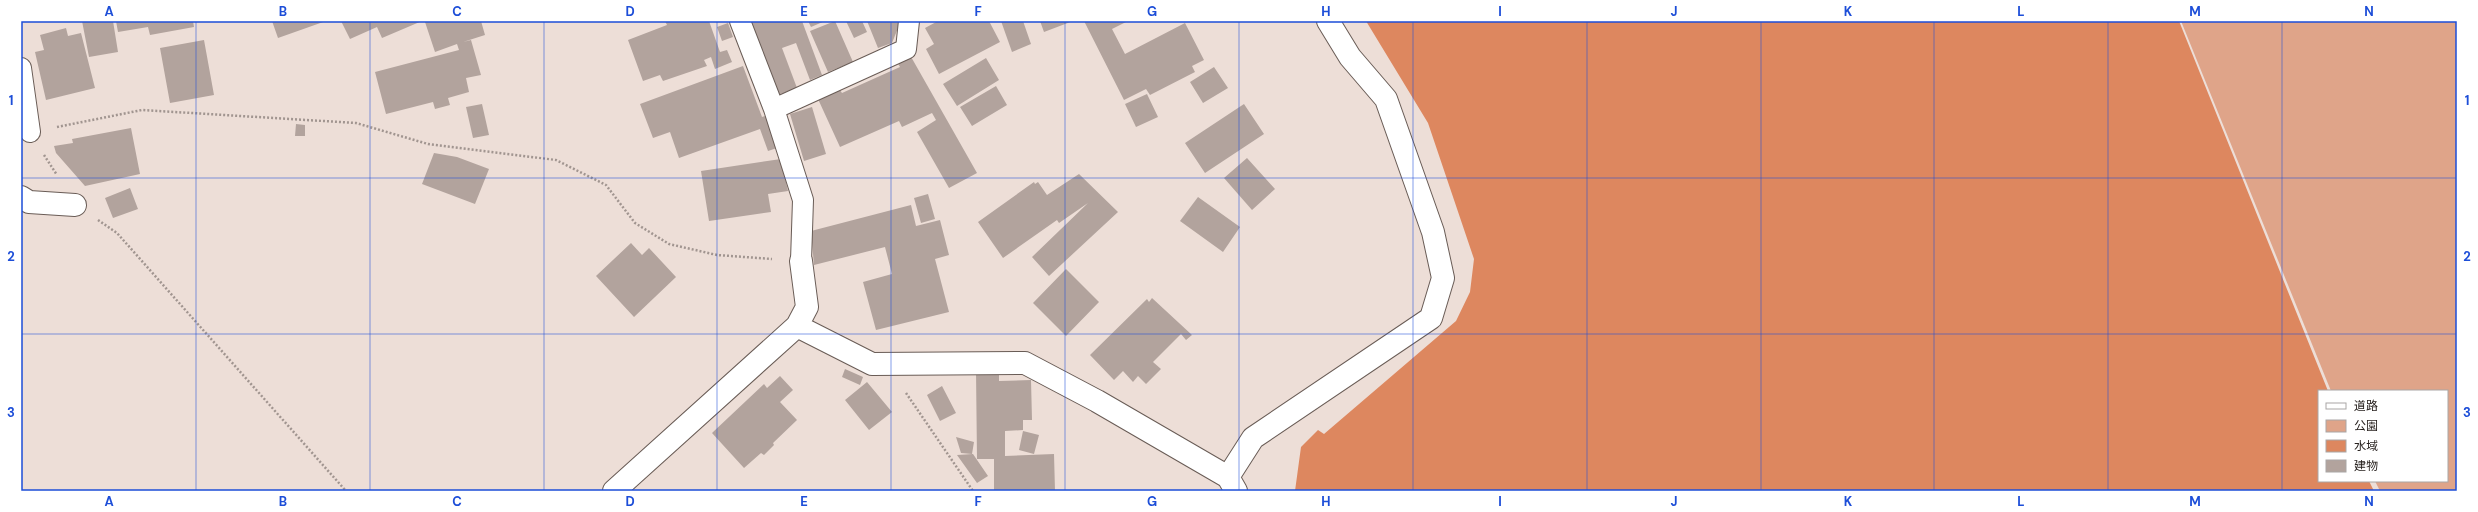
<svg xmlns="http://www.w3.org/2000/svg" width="2478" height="512" viewBox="0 0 2478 512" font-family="'DM Sans','Noto Sans JP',sans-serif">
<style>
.green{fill:#dfa489}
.water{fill:#dd875f}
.building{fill:#b2a39d}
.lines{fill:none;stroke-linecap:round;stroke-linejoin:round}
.lane-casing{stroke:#695c56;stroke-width:22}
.street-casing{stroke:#695c56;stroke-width:24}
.path{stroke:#a19590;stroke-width:2.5;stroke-dasharray:2 2;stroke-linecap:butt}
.lane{stroke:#fff;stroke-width:20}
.street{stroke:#fff;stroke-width:22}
.grid{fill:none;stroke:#1d4ed8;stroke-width:1;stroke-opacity:0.55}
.neatline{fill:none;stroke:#1d4ed8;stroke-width:1.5}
.grid-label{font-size:13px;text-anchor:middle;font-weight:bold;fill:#1d4ed8}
</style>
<rect width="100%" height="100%" fill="#edded7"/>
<path class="green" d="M2181 21H2457V491H2380L2375 481H2447V391H2331Z"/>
<path class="water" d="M1366 21H2179L2328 391H2319V481H2369L2374 491H1295L1301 447 1318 430 1324 434 1456 321 1470 292 1474 259 1428 123Z"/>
<path class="building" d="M82 21H113L118 52 89 57Z
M116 21H193L194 27 150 35 148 27 118 32Z
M272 21H326L278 38Z
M341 21H422L382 38 377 27 350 39Z
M429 21H481L485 35 463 42 471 40 481 75 466 78 469 92 448 98 450 105 435 109 433 102 386 114 375 72 459 50 457 44 435 52 425 22Z
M665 21H709L720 52 727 50 732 62 715 69 711 57 704 60 707 66 663 81 660 75 643 81 628 40 667 25Z
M750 21H802L822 75 810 80 796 43 782 48 797 88 778 95Z
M808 21H825L811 27Z
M835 21 853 62 828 72 810 31Z
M846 21H862L867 32 854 38Z
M867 21H900V23L892 43 878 48Z
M938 21H989L1000 42 939 74 926 49 934 44 925 28Z
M1001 21H1023L1031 44 1012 52Z
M1040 21H1073L1044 32Z
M1084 21H1128L1112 29 1125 54 1185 23 1204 60 1192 66 1195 72 1150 95 1146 89 1124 100Z
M728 23 733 37 722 41 717 27Z
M66 28 68 36 81 33 95 88 46 100 35 52 44 50 40 35Z
M204 40 214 95 170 103 160 48Z
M910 55 977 173 949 188 917 132 936 120 932 113 902 127 899 121 840 147 818 99 840 90 842 93 900 67 897 62Z
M986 58 999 80 957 106 943 84Z
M743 66 762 117 768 115 780 147 768 151 760 129 679 158 670 132 653 138 640 104Z
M1214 67 1228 88 1203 103 1190 82Z
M996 86 1007 105 972 126 960 107Z
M1147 94 1158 117 1136 127 1125 104Z
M482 104 489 135 473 138 466 107Z
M1244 104 1264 134 1205 173 1185 143Z
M812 107 826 154 804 161 790 114Z
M296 124 305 125V136H295Z
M131 128 140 174 85 186 56 153 54 146 73 143 72 139Z
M434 153 457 157 489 169 475 204 422 184Z
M1247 158 1275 189 1252 210 1224 178Z
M781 159 788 191 768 194 771 212 709 221 701 171Z
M1079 174 1118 212 1049 276 1032 257 1088 203 1059 223 1057 220 1003 258 978 222 1034 182 1035 184 1038 182 1047 195Z
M130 188 138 209 113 218 105 198Z
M928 194 935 219 921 223 914 198Z
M1198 197 1240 227 1223 252 1180 221Z
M911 205 916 226 940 220 949 255 935 259 949 312 876 330 863 282 892 274 885 247 814 265 811 231Z
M631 243 642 255 649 248 676 277 634 317 596 276Z
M1066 269 1099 302 1066 336 1033 303Z
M1152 298 1192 335 1186 340 1181 334 1153 362 1161 369 1146 384 1138 376 1133 382 1123 371 1114 380 1090 355 1147 299 1149 302Z
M845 369 863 377 860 385 842 377Z
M976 371H999V381L1031 380 1032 420H1023V430L1005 431V456L1054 454 1055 491H994V459H977Z
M780 376 793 390 780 402 797 420 773 443 774 445 764 455 761 453 744 468 712 433 764 384 767 388Z
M867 382 892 412 869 430 845 400Z
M942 386 956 413 940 421 927 395Z
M1023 431 1039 435 1034 454 1019 450Z
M956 437 974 442 972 454 961 453Z
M973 454 988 476 977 483 957 455Z"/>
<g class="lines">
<g class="lane-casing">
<path id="lane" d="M740 21 774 109 803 200 801 261
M21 68 30 132
M774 109 906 49 909 21"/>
</g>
<g class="street-casing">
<path id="street" d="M21 197 29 202 75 205
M797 326 872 364 1025 363 1097 401 1228 477 1236 491
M1228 477 1253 438 1431 318 1443 278 1433 232 1386 99 1350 57 1328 21
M614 491 797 326 807 307 801 261"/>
</g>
<path class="path" d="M57 127 142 110 356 123 428 144 556 160 606 185 635 223 669 244 717 255 772 259
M44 155 57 175
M98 220 117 233 346 491
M906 393 973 491"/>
<use href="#lane" class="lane"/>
<use href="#street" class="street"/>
</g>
<path class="grid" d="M196 21V491M370 21V491M544 21V491M717 21V491M891 21V491M1065 21V491M1239 21V491M1413 21V491M1587 21V491M1761 21V491M1934 21V491M2108 21V491M2282 21V491M21 178H2457M21 334H2457"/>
<rect width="2478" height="512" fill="none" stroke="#ffffff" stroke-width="44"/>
<rect x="2318" y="390" width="130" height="92" fill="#ffffff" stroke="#a9a6a5"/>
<rect x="2326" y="403" width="20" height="6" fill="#ffffff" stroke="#a9a6a5"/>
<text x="2354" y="410" font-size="12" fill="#27211e">道路</text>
<rect x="2326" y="420" width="20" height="12" fill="#dfa489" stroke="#a9a6a5"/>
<text x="2354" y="430" font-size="12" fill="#27211e">公園</text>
<rect x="2326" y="440" width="20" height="12" fill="#dd875f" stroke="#a9a6a5"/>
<text x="2354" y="450" font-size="12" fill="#27211e">水域</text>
<rect x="2326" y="460" width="20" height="12" fill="#b2a39d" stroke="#a9a6a5"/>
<text x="2354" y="470" font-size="12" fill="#27211e">建物</text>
<rect x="22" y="22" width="2434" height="468" class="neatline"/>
<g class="grid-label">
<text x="109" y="16">A</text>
<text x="283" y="16">B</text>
<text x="457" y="16">C</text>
<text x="630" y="16">D</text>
<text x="804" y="16">E</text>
<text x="978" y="16">F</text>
<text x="1152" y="16">G</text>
<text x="1326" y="16">H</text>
<text x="1500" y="16">I</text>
<text x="1674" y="16">J</text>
<text x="1848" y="16">K</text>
<text x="2021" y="16">L</text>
<text x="2195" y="16">M</text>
<text x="2369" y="16">N</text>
<text x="11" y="105">1</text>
<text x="2467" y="105">1</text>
<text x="11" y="261">2</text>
<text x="2467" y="261">2</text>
<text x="11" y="417">3</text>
<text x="2467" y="417">3</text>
<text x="109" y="506">A</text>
<text x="283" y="506">B</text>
<text x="457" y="506">C</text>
<text x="630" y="506">D</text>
<text x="804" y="506">E</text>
<text x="978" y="506">F</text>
<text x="1152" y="506">G</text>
<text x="1326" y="506">H</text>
<text x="1500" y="506">I</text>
<text x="1674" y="506">J</text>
<text x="1848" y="506">K</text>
<text x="2021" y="506">L</text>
<text x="2195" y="506">M</text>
<text x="2369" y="506">N</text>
</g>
</svg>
